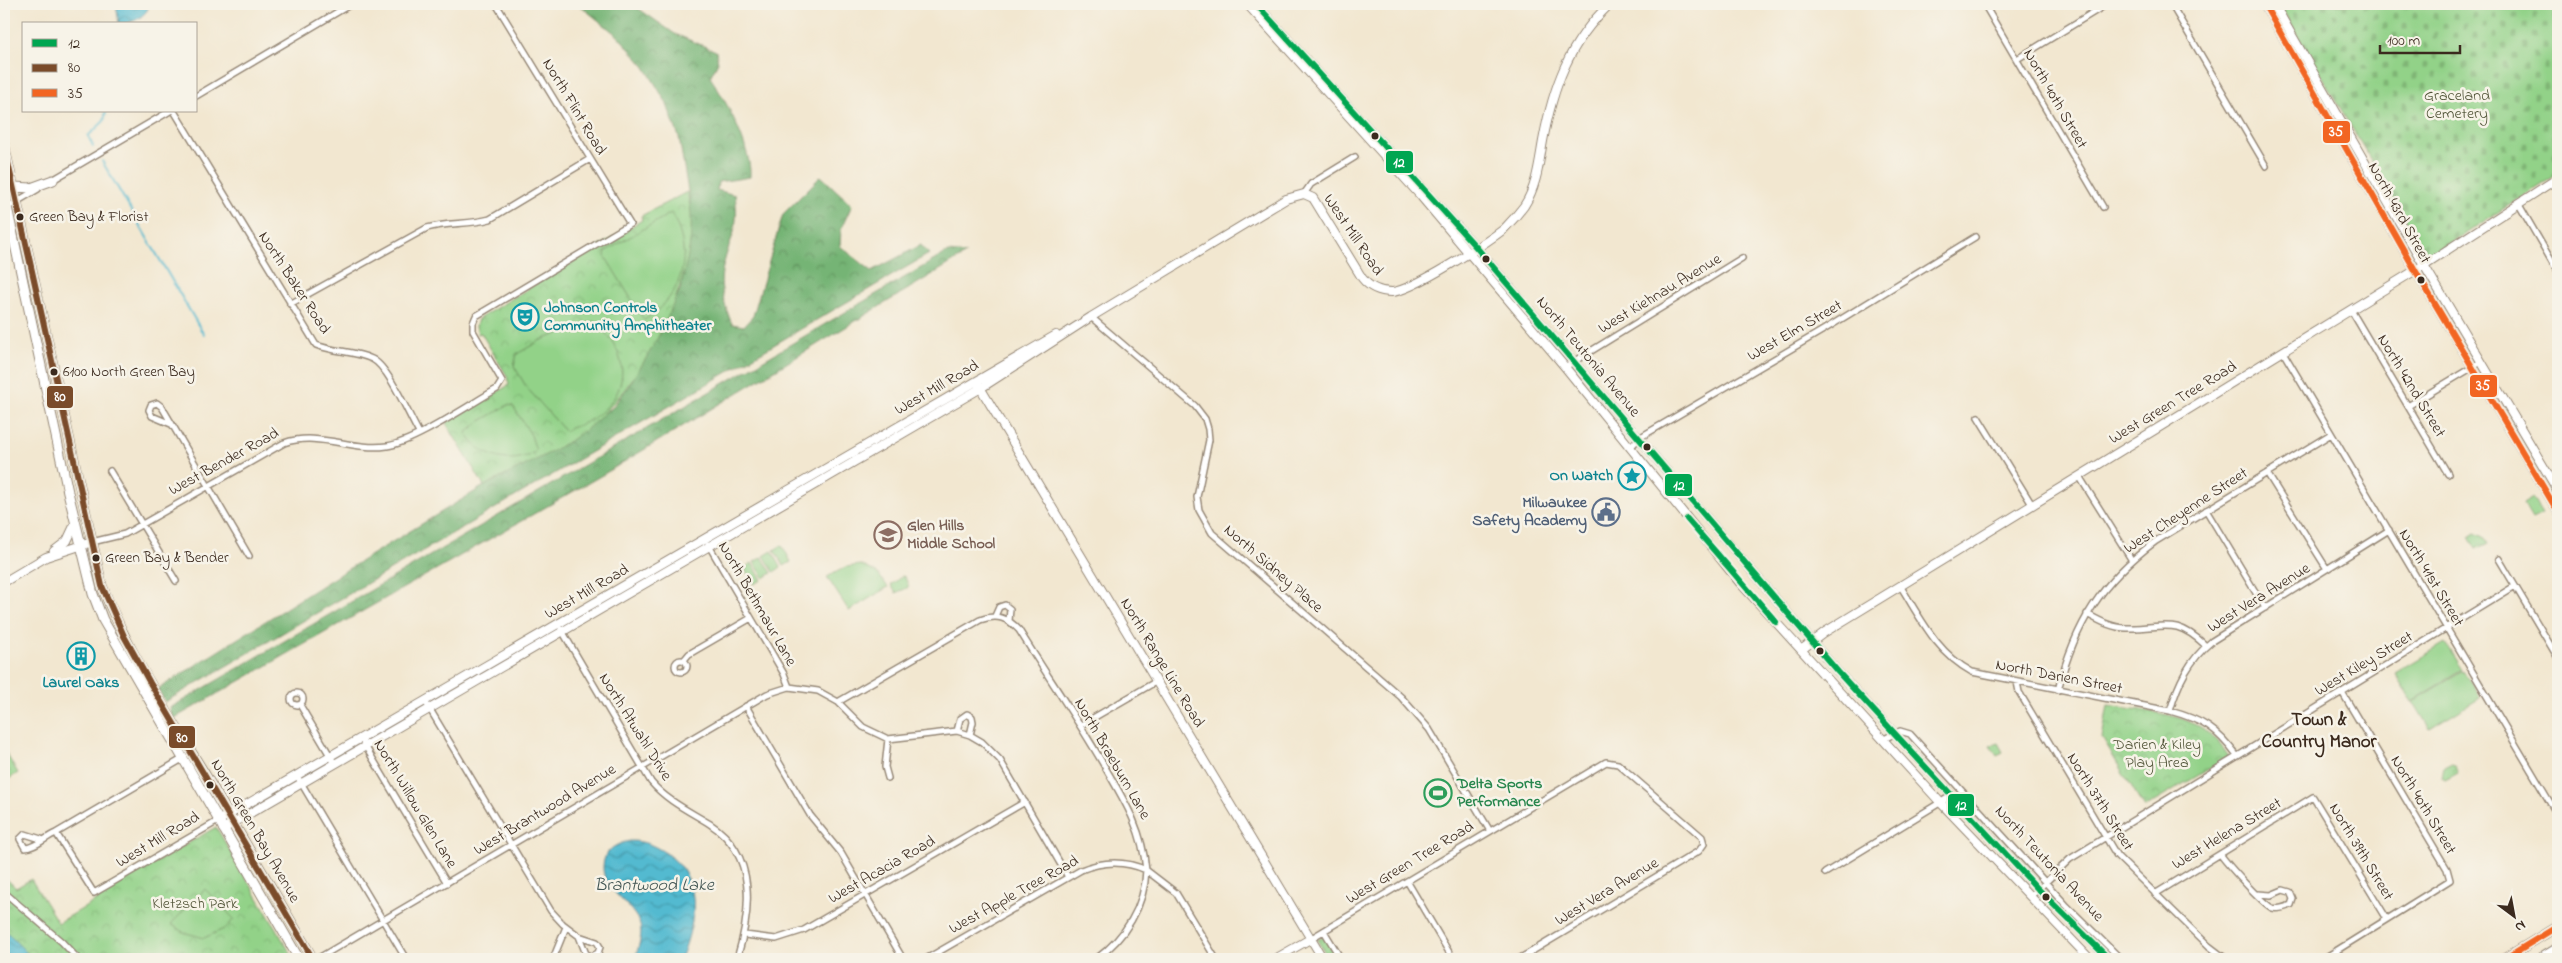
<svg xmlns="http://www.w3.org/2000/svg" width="2562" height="963" viewBox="0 0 2562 963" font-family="'Indie Flower',sans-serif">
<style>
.forest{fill:url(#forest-crowns);stroke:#586f49}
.cemetery{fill:url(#cemetery-stones);stroke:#667e53}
.park{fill:url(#park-crowns);stroke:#667e53}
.pitch{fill:#92d288;stroke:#667e53}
.water{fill:url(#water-waves);stroke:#467277}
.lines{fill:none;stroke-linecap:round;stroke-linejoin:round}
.stream{stroke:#52bad0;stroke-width:2}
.street-casing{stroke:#968877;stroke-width:8}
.secondary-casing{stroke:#968877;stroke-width:10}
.primary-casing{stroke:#968877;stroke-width:11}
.street{stroke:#fff;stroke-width:5}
.secondary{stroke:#fff;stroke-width:8}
.primary{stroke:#fff;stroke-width:9}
.bus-1-casing{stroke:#f7f3e8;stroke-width:10}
.bus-2-casing{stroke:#f7f3e8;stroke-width:10}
.bus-3-casing{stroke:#f7f3e8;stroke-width:10}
.bus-1{stroke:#00a651;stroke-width:6}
.bus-2{stroke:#7a4b2a;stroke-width:6}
.bus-3{stroke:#f26522;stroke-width:6}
.bus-dot{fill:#3b2a1e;stroke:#f7f3e8;stroke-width:2}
.labels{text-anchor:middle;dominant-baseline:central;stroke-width:5;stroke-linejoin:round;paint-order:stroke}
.bus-label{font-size:15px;fill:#3b2a1e;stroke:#f7f3e8;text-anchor:start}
.park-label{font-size:16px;fill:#515438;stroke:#f7f3e8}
.street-label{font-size:16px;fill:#3b2a1e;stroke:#f7f3e8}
.culture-label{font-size:16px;font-weight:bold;fill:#0d838f;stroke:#f7f3e8;text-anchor:start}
.service-label{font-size:16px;font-weight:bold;fill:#4e5e75;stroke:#f7f3e8;text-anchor:end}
.education-label{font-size:16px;font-weight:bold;fill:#785e54;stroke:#f7f3e8;text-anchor:start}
.leisure-label{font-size:16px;font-weight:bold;fill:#27864d;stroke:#f7f3e8;text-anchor:start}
.water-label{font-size:18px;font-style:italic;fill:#425553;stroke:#f7f3e8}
.quarter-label{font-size:19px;font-weight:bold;fill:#3b2a1e;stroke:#f7f3e8}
.line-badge{stroke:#f7f3e8;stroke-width:2}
.badge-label{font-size:14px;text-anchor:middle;font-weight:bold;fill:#fff}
</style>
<defs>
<pattern id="forest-crowns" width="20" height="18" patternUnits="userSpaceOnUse" patternTransform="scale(1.25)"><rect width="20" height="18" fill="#75b474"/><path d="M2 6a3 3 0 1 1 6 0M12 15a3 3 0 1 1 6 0" fill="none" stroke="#61935f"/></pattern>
<pattern id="cemetery-stones" width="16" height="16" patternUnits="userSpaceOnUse" patternTransform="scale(1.25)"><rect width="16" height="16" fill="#92d288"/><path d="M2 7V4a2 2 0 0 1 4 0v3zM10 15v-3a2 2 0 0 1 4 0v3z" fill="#7fb475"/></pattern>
<pattern id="park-crowns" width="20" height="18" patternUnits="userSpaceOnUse" patternTransform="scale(1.25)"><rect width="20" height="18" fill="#92d288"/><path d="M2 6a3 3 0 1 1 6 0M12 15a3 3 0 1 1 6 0" fill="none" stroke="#7fb475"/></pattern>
<pattern id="water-waves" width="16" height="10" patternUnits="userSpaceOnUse" patternTransform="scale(1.25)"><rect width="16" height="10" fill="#52bad0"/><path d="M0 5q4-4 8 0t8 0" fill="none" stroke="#4597a8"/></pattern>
</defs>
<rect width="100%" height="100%" fill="#f7f3e8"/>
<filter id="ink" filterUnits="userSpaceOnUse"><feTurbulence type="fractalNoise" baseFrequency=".02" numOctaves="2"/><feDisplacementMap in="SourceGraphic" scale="10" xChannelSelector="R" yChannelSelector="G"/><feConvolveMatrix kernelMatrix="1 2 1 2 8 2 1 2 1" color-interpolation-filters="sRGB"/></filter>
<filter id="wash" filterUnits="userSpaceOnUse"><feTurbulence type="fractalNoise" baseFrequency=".0096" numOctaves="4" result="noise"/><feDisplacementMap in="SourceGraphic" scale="20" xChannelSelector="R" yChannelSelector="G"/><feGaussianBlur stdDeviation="1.12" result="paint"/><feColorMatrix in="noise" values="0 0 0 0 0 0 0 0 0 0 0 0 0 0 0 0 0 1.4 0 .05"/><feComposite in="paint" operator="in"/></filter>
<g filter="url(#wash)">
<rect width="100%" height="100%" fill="#f2e7d0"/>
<path class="forest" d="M578 4H632L675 34 716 51 718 62 710 77C726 100 752 149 750 177L718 182 717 190 735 195C740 230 730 237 723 267 718 286 725 307 732 324L744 326 753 316 783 214 821 176 852 205 841 229 840 246 872 271 921 245 929 254 165 702 158 689 343 572 484 486 537 458 612 408 630 384 680 290 689 247 690 203 679 137 666 102 645 67 618 36Z
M948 252 966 254 604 474 173 719 170 708Z"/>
<path class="cemetery" d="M2279 4H2558V174L2428 257Z"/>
<path class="park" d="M687 192C709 264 641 389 584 431 554 453 517 469 484 486L446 423 509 385 507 376 481 333 478 334 476 326 478 319 642 220 641 216Z
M2475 533 2484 537 2488 543 2476 549 2469 537Z
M902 576 905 577 909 587 896 593 891 585Z
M2108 705C2157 714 2201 711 2229 757L2144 808 2102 738Z
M1998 743 2003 752 1997 755 1990 746Z
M4 750 18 773 4 782Z
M2450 764 2454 765 2458 773 2445 780 2442 778 2444 767Z
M216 827 294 959H4V876L16 888 31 879 58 923 99 899 98 896Z
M1324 936 1338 959H1329L1317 940Z"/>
<path class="pitch" d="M671 213C695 253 683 297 644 320L605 256 606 251Z
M594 321C599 328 607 333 612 341 632 373 620 402 590 420 582 425 573 426 565 431L527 388 514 366 517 354 541 340Z
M508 405 513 406 531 435 536 451C512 467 480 458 466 433L479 422Z
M2532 498 2542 514 2532 519 2523 504Z
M782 545 791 562 784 566 774 550Z
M772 551 781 567 774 572 764 556Z
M762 557 772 573 764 578 754 562Z
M752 563 762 580 754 584 744 568Z
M861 565 877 573 888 587 849 611 827 577 846 567Z
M2445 643 2462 670 2412 701 2395 673Z
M2463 671 2480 698 2430 729 2413 701Z
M205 889 234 919 226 928 204 938 183 932 171 924Z"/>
<path class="water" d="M116 4H148V9C142 19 130 24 119 24Z
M630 841C645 841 653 845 666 853 705 881 695 921 681 959H635C638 947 644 934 639 922 629 900 597 887 604 860 607 848 619 843 630 841Z
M4 928C12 940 23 947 32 959H4Z"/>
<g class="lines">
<path class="stream" d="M93 146 88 136 104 121 106 111
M102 161 204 335"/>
</g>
</g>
<g filter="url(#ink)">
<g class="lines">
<g class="street-casing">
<path id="street" d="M1984 4 2103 207
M2171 4 2266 166
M2017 59 2107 4
M196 96 351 4
M174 111 316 345C334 352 355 351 372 359 389 367 409 416 419 433
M51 181 170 111
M1304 194 1311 184 1355 157
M2518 203 2558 272
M6 208 38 189
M290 304 427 228C448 222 469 225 490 219L590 159
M2351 310 2448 474
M1091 317 1195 406 1205 419 1208 429 1209 440 1197 497 1199 510 1212 533 1401 697 1429 729 1490 831
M2283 352 2558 816
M1565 367 1742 258
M2408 406 2481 362
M1978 417 2031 503
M171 424 152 416 149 410 151 405 157 403 162 407 249 556
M1630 448 1639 438 1825 329 1975 237
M110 471 176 581
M2267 473 2327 569
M2079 476 2131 559
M2206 510 2265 608
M92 542 125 534 284 443C319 431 352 451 387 446 415 442 470 404 497 389L502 381 473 331V323L476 316 630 224 496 4
M708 544 784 674 789 687
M2499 559 2558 658
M1901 587C1921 619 1937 653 1972 672L2170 711C2203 720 2217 729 2237 756
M2087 614C2100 621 2112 628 2127 628 2163 629 2174 615 2206 646
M995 616 999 607 1005 605 1010 609 1009 621
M561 629 651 782C667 801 689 811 710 824 758 855 751 912 737 959
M675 666a6 6 0 1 1 12 0a6 6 0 1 1-12 0Z
M684 660 689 654 751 618
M2017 682 2019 692 2117 856 2209 946 2226 959
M2058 690C2075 624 2101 582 2156 541L2331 434
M291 699a6 6 0 1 1 12 0a6 6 0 1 1-12 0Z
M425 701 551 911 563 924 579 936 597 942 600 947 598 953 592 956 586 954 579 936
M838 702 980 620C997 614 1007 617 1019 630 1046 674 1076 717 1102 762 1123 799 1142 826 1146 870L1176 893 1216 959
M300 705 335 764
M746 706 810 815 841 853 903 959
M2170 711C2178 683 2189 660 2212 641L2389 530
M1081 725 1157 681
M957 731 960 719 967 714 972 717 973 722 970 735
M361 739 447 883
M888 739 885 767 888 778
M1882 740 1900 731 1910 734 2066 905 2121 959
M297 776 406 959
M56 833 94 893 218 821
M41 839 25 834 20 839 25 848C35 848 46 837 56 833L184 758
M2220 854C2228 865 2261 902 2272 908 2278 910 2285 907 2291 905L2293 899 2290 892 2283 890 2271 895 2258 894
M1825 873 1951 796
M1407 881 1453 959
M4 892 62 942 78 959
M2155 894 2313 797 2387 919
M2030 897 2070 859 2515 586
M1324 931 1341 959
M745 935 776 939 804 930 1025 802
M1310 939 1606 762 1618 764 1702 837 1704 844 1699 851 1519 959
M2336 951 2341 959
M317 959 767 694 789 687 818 691 838 702 863 727 888 739 957 731 970 735 982 742 1000 760 1068 877
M553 959 566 927
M926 959 1081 870C1103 861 1124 860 1146 870 1145 906 1125 938 1096 959
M1763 959 1768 957 1776 959
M2323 959 2450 880 2447 869 2342 692"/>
</g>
<g class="secondary-casing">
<path id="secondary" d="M1247 4 1419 194 1565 367 1740 583 1940 802 2090 959
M1256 4 1476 247 1838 672 2038 889 2109 959
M2264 4 2415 270 2558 512
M2274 4 2424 265 2558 491
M978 384 1323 959
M54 551 67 541 75 524
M4 582 46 557 92 542
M1801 650 1825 632 2424 265 2558 178
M218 821 1056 335
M223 829 981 388 1091 317 1286 199 1304 194 1313 198 1362 278C1369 287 1379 292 1392 292 1412 291 1486 243 1504 229 1511 222 1518 214 1524 206 1537 186 1539 163 1543 141 1553 87 1569 42 1610 4
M1275 959 1310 939"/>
</g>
<g class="primary-casing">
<path id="primary" d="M4 145 102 586C129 654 168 714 206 776 242 837 277 898 313 959
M14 187 31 188 53 180
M4 193 68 492 93 594 103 620 299 959
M2504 959 2558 926
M2540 959 2558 948"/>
</g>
<use href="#street" class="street"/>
<use href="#secondary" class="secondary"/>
<use href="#primary" class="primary"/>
<g class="bus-1-casing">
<path id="bus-1" d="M1256 4 1476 247 1838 672 2038 889 2109 959
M1687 519 1776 622"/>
</g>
<g class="bus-2-casing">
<path id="bus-2" d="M4 145 102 586 124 636 150 683 313 959"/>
</g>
<g class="bus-3-casing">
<path id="bus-3" d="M2264 4 2415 270 2558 512
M2504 959 2558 926"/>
</g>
<use href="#bus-1" class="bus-1"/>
<use href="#bus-2" class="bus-2"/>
<use href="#bus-3" class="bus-3"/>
</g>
</g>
<defs>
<g id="theatre-ring" transform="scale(1.4375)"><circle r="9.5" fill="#f7f3e8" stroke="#0f9aa8" stroke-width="1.5"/><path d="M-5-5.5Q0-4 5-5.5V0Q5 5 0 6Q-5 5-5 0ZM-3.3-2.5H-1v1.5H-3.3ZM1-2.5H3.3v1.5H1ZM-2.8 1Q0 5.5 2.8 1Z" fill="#0f9aa8"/></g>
<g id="sight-ring" transform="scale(1.4375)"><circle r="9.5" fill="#f7f3e8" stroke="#0f9aa8" stroke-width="1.5"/><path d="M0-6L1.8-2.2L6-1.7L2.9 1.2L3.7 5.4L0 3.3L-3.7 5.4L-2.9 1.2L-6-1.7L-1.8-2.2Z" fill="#0f9aa8"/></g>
<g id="civic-ring" transform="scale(1.4375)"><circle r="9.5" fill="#f7f3e8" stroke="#5c6f8a" stroke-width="1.5"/><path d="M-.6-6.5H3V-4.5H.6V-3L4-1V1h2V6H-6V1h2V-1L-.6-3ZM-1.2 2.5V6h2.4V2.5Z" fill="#5c6f8a"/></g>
<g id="school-ring" transform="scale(1.4375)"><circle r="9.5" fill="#f7f3e8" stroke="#8d6e63" stroke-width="1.5"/><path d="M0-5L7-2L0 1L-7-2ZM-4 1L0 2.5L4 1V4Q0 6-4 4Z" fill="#8d6e63"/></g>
<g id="building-ring" transform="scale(1.4375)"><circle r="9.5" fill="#f7f3e8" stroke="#0f9aa8" stroke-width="1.5"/><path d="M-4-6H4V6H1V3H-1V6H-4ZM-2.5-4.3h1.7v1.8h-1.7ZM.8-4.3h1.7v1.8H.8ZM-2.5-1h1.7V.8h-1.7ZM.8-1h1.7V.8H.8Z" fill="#0f9aa8"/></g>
<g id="stadium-ring" transform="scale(1.4375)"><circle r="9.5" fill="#f7f3e8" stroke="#2e9e5b" stroke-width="1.5"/><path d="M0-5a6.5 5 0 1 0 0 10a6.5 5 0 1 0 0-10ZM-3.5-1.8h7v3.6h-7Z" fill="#2e9e5b"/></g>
</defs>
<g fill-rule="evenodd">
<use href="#theatre-ring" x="525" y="317"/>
<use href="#sight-ring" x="1632" y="476"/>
<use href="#civic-ring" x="1606" y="512"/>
<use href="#school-ring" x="888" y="535"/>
<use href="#building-ring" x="81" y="656"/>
<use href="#stadium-ring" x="1438" y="793"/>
</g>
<g class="bus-dot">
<circle cx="1375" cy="136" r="4.5"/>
<circle cx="20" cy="217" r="4.5"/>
<circle cx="1486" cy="259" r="4.5"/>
<circle cx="2421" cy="280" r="4.5"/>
<circle cx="54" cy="372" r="4.5"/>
<circle cx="1647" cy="447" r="4.5"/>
<circle cx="96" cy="558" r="4.5"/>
<circle cx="1820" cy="651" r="4.5"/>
<circle cx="210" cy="785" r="4.5"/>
<circle cx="2046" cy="897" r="4.5"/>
</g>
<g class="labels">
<g class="bus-label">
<text x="29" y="217">Green Bay &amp; Florist</text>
<text x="63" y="372">6100 North Green Bay</text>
<text x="105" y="558">Green Bay &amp; Bender</text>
</g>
<g class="park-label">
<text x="2457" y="96">Graceland<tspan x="2457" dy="18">Cemetery</tspan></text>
<text x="2157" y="745">Darien &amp; Kiley<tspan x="2157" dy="18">Play Area</tspan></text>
<text x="195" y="904">Kletzsch Park</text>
</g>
<g class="street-label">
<text transform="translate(2055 99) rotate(60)">North 40th Street</text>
<text transform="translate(574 107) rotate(59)">North Flint Road</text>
<text transform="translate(2399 213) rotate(61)">North 43rd Street</text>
<text transform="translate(1353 235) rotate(56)">West Mill Road</text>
<text transform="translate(294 283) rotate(57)">North Baker Road</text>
<text transform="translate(1660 294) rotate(-31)">West Kiehnau Avenue</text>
<text transform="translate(1795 331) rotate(-30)">West Elm Street</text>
<text transform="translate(1588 357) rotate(50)">North Teutonia Avenue</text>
<text transform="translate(2411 386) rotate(59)">North 42nd Street</text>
<text transform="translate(937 388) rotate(-30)">West Mill Road</text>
<text transform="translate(2173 403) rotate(-31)">West Green Tree Road</text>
<text transform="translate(224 462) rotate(-29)">West Bender Road</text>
<text transform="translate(2186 511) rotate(-33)">West Cheyenne Street</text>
<text transform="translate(1273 569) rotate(41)">North Sidney Place</text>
<text transform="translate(2431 578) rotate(59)">North 41st Street</text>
<text transform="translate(587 592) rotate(-30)">West Mill Road</text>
<text transform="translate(2259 598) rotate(-32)">West Vera Avenue</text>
<text transform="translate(757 604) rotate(60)">North Bethmaur Lane</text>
<text transform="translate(1162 663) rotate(59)">North Range Line Road</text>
<text transform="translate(2364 664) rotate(-31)">West Kiley Street</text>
<text transform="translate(2059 677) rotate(11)">North Darien Street</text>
<text transform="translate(635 727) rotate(58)">North Atwahl Drive</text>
<text transform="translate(1112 759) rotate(60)">North Braeburn Lane</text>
<text transform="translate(2100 802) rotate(58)">North 37th Street</text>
<text transform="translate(415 804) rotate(59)">North Willow Glen Lane</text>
<text transform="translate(2423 805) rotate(59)">North 40th Street</text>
<text transform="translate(545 810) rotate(-31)">West Brantwood Avenue</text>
<text transform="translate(255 831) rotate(60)">North Green Bay Avenue</text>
<text transform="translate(2227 834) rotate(-31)">West Helena Street</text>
<text transform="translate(158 840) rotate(-31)">West Mill Road</text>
<text transform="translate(2361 852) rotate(59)">North 39th Street</text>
<text transform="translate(1410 863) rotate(-31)">West Green Tree Road</text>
<text transform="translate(2049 864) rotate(47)">North Teutonia Avenue</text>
<text transform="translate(882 870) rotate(-30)">West Acacia Road</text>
<text transform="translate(1607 892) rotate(-31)">West Vera Avenue</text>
<text transform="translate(1014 895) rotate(-29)">West Apple Tree Road</text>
</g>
<g class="culture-label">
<text x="544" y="308">Johnson Controls<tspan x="544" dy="18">Community Amphitheater</tspan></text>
<text x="1613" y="476" text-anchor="end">On Watch</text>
<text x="81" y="683" text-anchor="middle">Laurel Oaks</text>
</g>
<g class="service-label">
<text x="1587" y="503">Milwaukee<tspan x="1587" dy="18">Safety Academy</tspan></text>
</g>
<g class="education-label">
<text x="907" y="526">Glen Hills<tspan x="907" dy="18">Middle School</tspan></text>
</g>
<g class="leisure-label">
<text x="1457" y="784">Delta Sports<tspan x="1457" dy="18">Performance</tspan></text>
</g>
<g class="water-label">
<text x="654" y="886">Brantwood Lake</text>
</g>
<g class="quarter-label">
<text x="2319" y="720">Town &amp;<tspan x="2319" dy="22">Country Manor</tspan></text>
</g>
</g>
<g class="line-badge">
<rect x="2322" y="120" width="29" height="24" rx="5" fill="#f26522"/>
<rect x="1385" y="150" width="29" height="24" rx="5" fill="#00a651"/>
<rect x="2469" y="374" width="29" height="24" rx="5" fill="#f26522"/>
<rect x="46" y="385" width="28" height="24" rx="5" fill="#7a4b2a"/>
<rect x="1664" y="473" width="29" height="24" rx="5" fill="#00a651"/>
<rect x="168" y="725" width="28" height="24" rx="5" fill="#7a4b2a"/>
<rect x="1947" y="793" width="28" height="24" rx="5" fill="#00a651"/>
</g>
<g class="badge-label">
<text x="2336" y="136">35</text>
<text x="1399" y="167">12</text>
<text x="2483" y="390">35</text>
<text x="60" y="401">80</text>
<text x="1679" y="490">12</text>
<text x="182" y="742">80</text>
<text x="1961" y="810">12</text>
</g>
<rect width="2562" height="963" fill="none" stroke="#f7f3e8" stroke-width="20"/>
<rect x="22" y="22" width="175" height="90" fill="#f7f3e8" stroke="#aca397"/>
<rect x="32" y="39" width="25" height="8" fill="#00a651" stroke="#aca397"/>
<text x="68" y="48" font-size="15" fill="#3b2a1e">12</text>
<rect x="32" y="64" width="25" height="8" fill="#7a4b2a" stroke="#aca397"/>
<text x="68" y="72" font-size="15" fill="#3b2a1e">80</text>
<rect x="32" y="89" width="25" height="8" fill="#f26522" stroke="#aca397"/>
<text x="68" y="98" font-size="15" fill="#3b2a1e">35</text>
<g transform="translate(2514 916) rotate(148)" stroke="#f7f3e8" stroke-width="4" paint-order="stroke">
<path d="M0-4L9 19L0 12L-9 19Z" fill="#3b2a1e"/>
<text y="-8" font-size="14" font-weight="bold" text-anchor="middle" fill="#3b2a1e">N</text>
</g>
<path d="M2380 45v8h80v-8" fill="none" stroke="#3b2a1e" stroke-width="2.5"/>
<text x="2387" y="45" font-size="15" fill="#3b2a1e" stroke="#f7f3e8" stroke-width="4" paint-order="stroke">100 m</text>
</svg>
